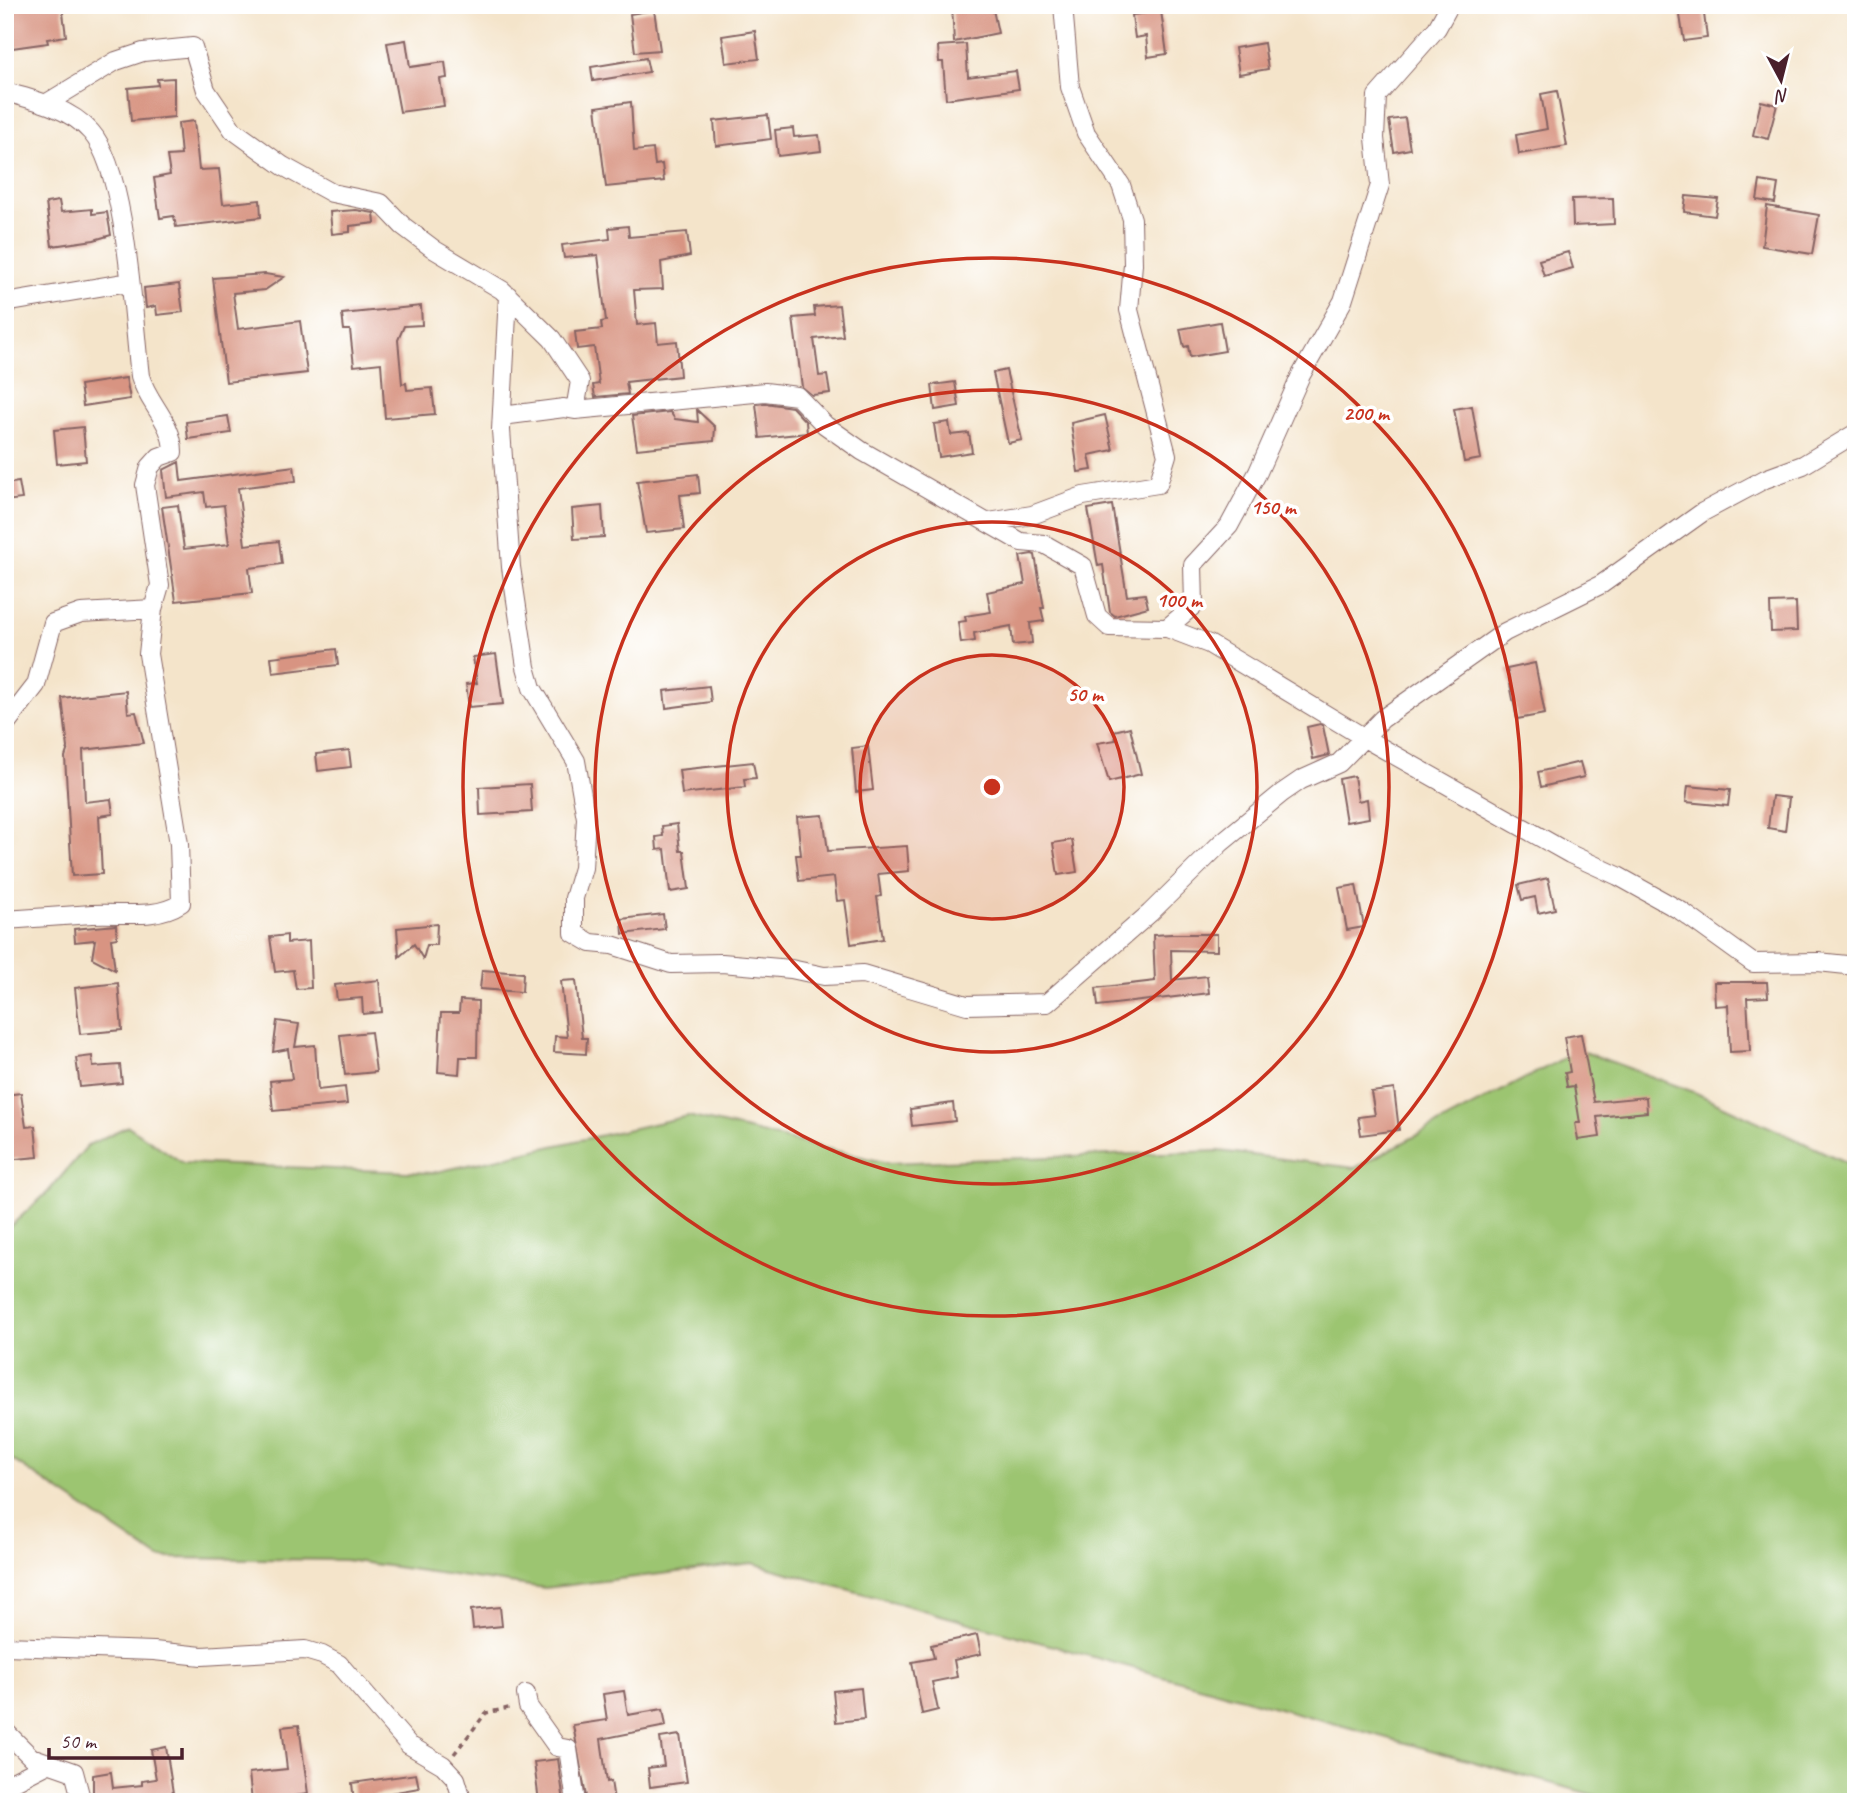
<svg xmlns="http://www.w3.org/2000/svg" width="1861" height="1807" viewBox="0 0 1861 1807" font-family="Caveat,sans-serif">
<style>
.green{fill:#9cc571;stroke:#73724e;stroke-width:2}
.building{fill:#d89482}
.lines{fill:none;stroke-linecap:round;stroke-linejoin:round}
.street-casing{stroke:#866463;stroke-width:20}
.path{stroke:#866463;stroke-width:3.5;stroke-dasharray:5 5;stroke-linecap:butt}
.street{stroke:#fff;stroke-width:18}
.ring{fill:none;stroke:#c8321e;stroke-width:3.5}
.centre{fill:#c8321e;stroke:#fff;stroke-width:3.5}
.ring-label{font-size:21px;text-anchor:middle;font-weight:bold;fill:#c8321e;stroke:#fff;stroke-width:7;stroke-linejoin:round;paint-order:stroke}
</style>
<rect width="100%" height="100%" fill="#fff"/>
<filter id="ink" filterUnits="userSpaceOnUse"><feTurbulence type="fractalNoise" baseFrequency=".0143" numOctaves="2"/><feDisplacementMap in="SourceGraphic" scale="14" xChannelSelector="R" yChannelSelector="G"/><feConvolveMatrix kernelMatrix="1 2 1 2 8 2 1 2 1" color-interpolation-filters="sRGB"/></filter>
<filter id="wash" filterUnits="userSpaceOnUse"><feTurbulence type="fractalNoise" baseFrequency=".00686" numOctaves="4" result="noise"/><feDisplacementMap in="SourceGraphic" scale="28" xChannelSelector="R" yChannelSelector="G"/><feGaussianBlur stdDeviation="1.57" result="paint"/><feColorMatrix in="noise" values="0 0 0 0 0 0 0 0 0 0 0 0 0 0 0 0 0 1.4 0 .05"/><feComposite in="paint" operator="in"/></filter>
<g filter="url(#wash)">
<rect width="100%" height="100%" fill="#f4e4ca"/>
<path class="green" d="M1579 1050 1694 1092 1856 1167V1802H1619L752 1563 545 1588 345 1560 159 1558 5 1455V1231L48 1192 88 1145 128 1126 183 1163 432 1173 688 1116 888 1163 1219 1151 1355 1168Z"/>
<g id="blocks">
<path class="building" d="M13 5H62L66 36 47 39 48 43 5 49V14L14 13Z
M952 5H992L998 33 954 42Z
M1703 6 1707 38 1684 41 1679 9Z
M654 10 660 50 635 52 630 14Z
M1161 11 1167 54 1148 57 1146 36 1135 38 1132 15Z
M755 31 759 59 726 63 722 36Z
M406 40 410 67 445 62 447 78 440 79 444 106 400 112 387 43Z
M1264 43 1268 69 1239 74 1235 48Z
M966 44 968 77 1016 71 1019 89 946 99 943 62H939L938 46Z
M646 58 649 72 593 81 591 67Z
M174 78V117L131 121 128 88 158 85 157 79Z
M1557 91 1567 146 1519 154 1516 135 1547 129 1541 94Z
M1761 101 1777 105 1768 139 1753 135Z
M631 102 634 151 653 149 655 165 662 164 664 181 606 187 596 107Z
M768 115 771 139 716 146 714 121Z
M1405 118 1410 149 1394 152 1389 120Z
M194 121 199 170 219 169 223 204 260 200 261 217 176 227 174 216 160 218 154 178 170 175 167 156 181 155 178 123Z
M793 128 794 137 819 135 821 151 778 156 775 130Z
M1760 181 1778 184 1775 203 1757 200Z
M1686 196 1718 199 1715 216 1684 212Z
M1613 198 1614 224 1573 226 1572 199Z
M59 201 61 212 92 209V214L107 212 111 235 94 240 52 246 46 203Z
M1767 206 1819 215 1812 254 1762 246Z
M356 210 374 213 375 223 350 226V232L332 234 330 212Z
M628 226 629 237 687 232 690 256 661 262 663 289 634 290 637 325 656 323 658 343 677 341 680 376 626 382 628 394 595 397 593 385 599 384 594 347 577 349 575 332 602 329 601 322 606 321 598 255 564 258 562 245 610 239 609 228Z
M1568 252 1573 268 1544 276 1539 260Z
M265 274 284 277 265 290 233 293 238 329 300 321 307 373 226 382 213 278Z
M179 284 183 312 157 315 156 306 146 308 144 288Z
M839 305 843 336 814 339 819 376 827 375 830 393 812 395 802 387 793 318 815 316 814 307Z
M421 306 422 325 404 326 398 340 402 384 406 383 407 390 432 388 435 414 385 418 381 363 354 366 350 330H344L342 314Z
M1220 322 1225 351 1190 357 1188 346 1184 347 1180 329Z
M1006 370 1022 440 1008 443 993 373Z
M126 378 130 399 83 406 80 385Z
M955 382 959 406 935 410 932 385Z
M765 403 792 407 806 422 807 433 760 438 756 404Z
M1472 406 1481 459 1464 462 1454 409Z
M697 410 715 427 714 441 637 449 632 416 670 412 675 419 698 422Z
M1105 415 1113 450 1089 455 1092 470 1078 472 1071 423Z
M228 416 231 433 188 439 186 422Z
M949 422 951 435 969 433 972 452 939 457 934 424Z
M83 427 86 461 57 464 54 430Z
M179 462 181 481 294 466 296 481 238 488 245 545 279 541 282 564 249 568 252 593 176 601 162 507 178 505 184 549 229 544 224 505 206 507 204 492 166 497 163 470Z
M698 474 700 493 680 495 684 529 646 533 637 481Z
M19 482 22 499 5 501V484Z
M1112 505 1127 596 1145 594 1148 607 1115 616 1110 612 1103 565 1098 566 1088 509Z
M602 506 604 537 574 539 572 509Z
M1032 554 1035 555 1044 608H1041L1044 621 1030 623 1032 643 1013 645 1011 626 974 633 975 641 961 643 958 622 966 621 965 616 991 612 987 592 1025 584 1020 556Z
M1796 602 1797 631 1771 632 1770 603Z
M336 649 338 665 273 673 271 657Z
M496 654 503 704 469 707 466 684 477 683 473 657Z
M1535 663 1545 714 1517 719 1507 669Z
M709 686 711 702 666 708 664 691Z
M126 691 128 713 136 712 144 743 83 750 85 802 111 799 113 814 99 816 102 874 72 876 65 757 68 748 62 698Z
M1320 724 1323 726 1329 755 1313 759 1307 727Z
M1130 727 1141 774 1109 782 1097 743 1116 740 1114 731Z
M868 746 873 790 856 792 852 748Z
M349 750 351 767 318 771 316 754Z
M753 762 756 778 744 779 745 787 682 794 679 770Z
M1580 762 1584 777 1541 787 1538 772Z
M1354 776 1358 801 1367 799 1369 818 1346 822 1339 779Z
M530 784 532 812 480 815 479 787Z
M1688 786 1730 790 1728 806 1686 802Z
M1772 796 1789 798 1785 831 1768 828Z
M823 815 828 851 907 846 909 871 878 874 881 896 877 897 883 939 851 944 845 900 837 901 834 877 799 881 796 855H801L797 817Z
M677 824 680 851H684L689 889 670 892 665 849 657 850 656 837 663 836 662 826Z
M1072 840 1077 872 1058 875 1053 843Z
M1548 878 1555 909 1538 913 1535 897 1522 900 1518 885Z
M1356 885 1364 927 1347 930 1339 888Z
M663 914 665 929 623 934 622 919Z
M437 924 436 945H427L423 959 414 944 399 957 397 928Z
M116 925 117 938 111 939 115 970 92 958 95 940 75 942 74 929Z
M1172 934H1217V951L1171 950 1172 980 1207 976 1209 993 1098 1006 1096 988 1155 981 1153 935Z
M287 935V943L309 941 311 988 296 989 293 970 275 972 270 937Z
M482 970 523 973 522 992 480 989Z
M379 980 382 1012 363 1014 362 998 337 1000 335 985Z
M576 980 582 1038H587L586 1054 554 1052 555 1036 567 1037 561 981Z
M1714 982H1767L1768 997 1747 998 1750 1051 1730 1052 1728 1005 1715 1006Z
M118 983 122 1030 80 1034 75 988Z
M460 1000 478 1001 477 1057H460L459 1074 438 1072 441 1013H459Z
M277 1021 299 1024 295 1047 315 1045 318 1090 345 1087 347 1104 273 1111 270 1081 292 1079 288 1049 273 1052Z
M371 1032 376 1072 345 1075 340 1035Z
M1581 1034 1594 1102 1646 1097 1647 1112 1597 1117 1600 1137 1578 1140 1575 1123H1580L1574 1086 1567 1087 1565 1073 1570 1072 1564 1037Z
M92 1056 93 1067 120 1065 122 1083 80 1087 76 1058Z
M1394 1089 1399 1130 1361 1135 1358 1117 1375 1115 1371 1092Z
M21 1093 26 1127 35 1126 38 1157 5 1160V1095Z
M953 1103 955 1121 912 1126 910 1109Z
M500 1607 502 1626 473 1629 471 1610Z
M977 1635 981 1654 954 1660 957 1677 932 1682 938 1710 922 1714 912 1662 934 1658 931 1645Z
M861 1688 864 1719 836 1722 833 1691Z
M624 1691 628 1715 663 1709 666 1726 601 1739 607 1782 611 1781 614 1800 587 1802 573 1725 607 1720 603 1694Z
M299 1725 308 1794 252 1802 249 1773 287 1769 282 1727Z
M680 1735 687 1782 650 1787 648 1768 664 1766 660 1738Z
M166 1747 173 1793 151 1797 152 1802H93V1775L111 1772 113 1788 142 1785V1781L156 1779 151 1750Z
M558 1759 564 1802H539L534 1762Z
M416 1774 419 1788 373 1796 374 1802H354L352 1783Z"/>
</g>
</g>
<g filter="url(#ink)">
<use href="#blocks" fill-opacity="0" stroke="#866463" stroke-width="2"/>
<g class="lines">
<g class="street-casing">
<path id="street" d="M5 92C35 100 70 108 91 132 127 172 133 320 140 376 148 404 173 422 173 452L159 457 150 467 145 485 160 585 153 609 81 613 53 623 36 685 5 725
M47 103 116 61 143 52 193 47 206 90 233 130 283 166 332 193 381 203 403 226 435 250 502 290 552 339 580 381 575 410 765 392 797 396 825 425 862 451 1021 542 1044 544 1083 566 1097 616 1109 627 1167 628 1209 644 1373 743 1570 854 1618 876 1681 911 1753 963 1818 962 1856 966
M508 295 501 430 511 567 526 667 532 688 576 761 586 818 583 868 574 898V933L591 943 612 945 671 964 722 963 791 969 824 976 863 974 967 1005 1047 1003 1150 913 1221 843 1282 793 1301 780 1339 763 1382 719 1505 632 1602 584 1703 512 1765 479 1803 465 1856 433
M5 303 129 282
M502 416 564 408 575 410
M989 522 1032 515 1083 496 1158 484 1167 455 1129 310 1133 264 1132 219 1121 185 1086 133 1070 87 1063 5
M1167 628 1194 605 1193 565 1229 526 1258 472 1301 375 1343 301 1380 185 1375 138 1377 96 1437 28 1448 8
M5 920C34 918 63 916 92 914 122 912 155 920 181 903L179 844 148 654 153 609
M5 1646 154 1651 202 1656 305 1650 322 1655 339 1664 409 1745 443 1765 456 1779 463 1802
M526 1694 528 1706 557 1747 568 1749 576 1802
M5 1731 31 1757 74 1772 82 1802
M5 1786 46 1765"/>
</g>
<path class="path" d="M454 1754 486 1713 513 1707"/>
<use href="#street" class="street"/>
</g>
</g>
<circle cx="992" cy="787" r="132" fill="#c8321e" fill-opacity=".12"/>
<g class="ring">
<circle cx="992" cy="787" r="132"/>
<circle cx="992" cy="787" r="265"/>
<circle cx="992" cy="787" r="397"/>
<circle cx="992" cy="787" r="529"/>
</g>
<circle cx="992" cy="787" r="10" class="centre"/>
<g class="ring-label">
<text x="1366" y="420">200 m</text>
<text x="1273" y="514">150 m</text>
<text x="1179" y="607">100 m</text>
<text x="1085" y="701">50 m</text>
</g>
<rect width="1861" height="1807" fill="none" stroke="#fff" stroke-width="28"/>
<g transform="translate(1781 80) rotate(173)" stroke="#ffffff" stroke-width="5" paint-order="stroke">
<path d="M0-5L12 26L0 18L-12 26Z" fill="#4a1f2b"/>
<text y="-10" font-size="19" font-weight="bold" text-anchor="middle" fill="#4a1f2b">N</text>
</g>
<path d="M49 1748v10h133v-10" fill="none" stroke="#4a1f2b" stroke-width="3.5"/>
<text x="60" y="1748" font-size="21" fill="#4a1f2b" stroke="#ffffff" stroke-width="5" paint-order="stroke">50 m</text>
</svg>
